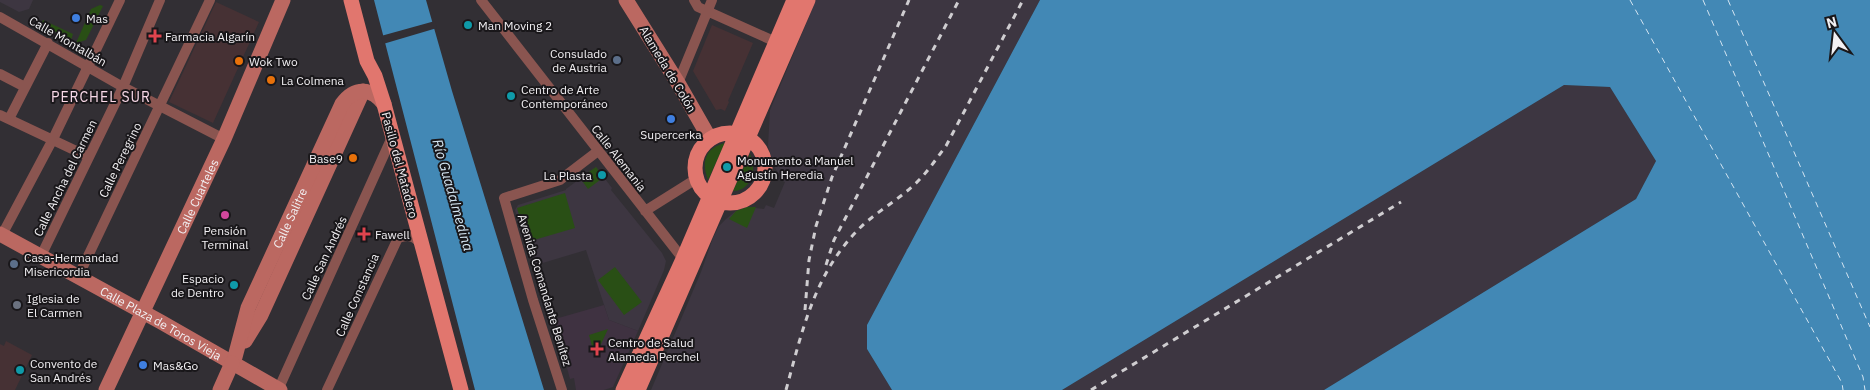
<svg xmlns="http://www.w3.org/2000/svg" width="1870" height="390" viewBox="0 0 1870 390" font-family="'IBM Plex Sans',sans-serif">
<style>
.commercial{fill:#463134}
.built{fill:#3d3641}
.medical{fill:#3f3241}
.green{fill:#294f15}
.water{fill:#4288b5}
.pier{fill:#322f34}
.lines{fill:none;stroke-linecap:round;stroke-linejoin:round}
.ferry{stroke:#d4e5f2;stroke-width:1;stroke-dasharray:6 5;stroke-linecap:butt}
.street{stroke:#8a5550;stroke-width:10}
.secondary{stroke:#bb6861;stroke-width:15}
.primary{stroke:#e1766e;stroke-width:15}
.rail{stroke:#cfcdd0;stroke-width:3;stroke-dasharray:6 6;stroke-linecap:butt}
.shop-dot{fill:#3f7fe0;stroke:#19171a;stroke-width:2}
.culture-dot{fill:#0f9aa8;stroke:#19171a;stroke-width:2}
.health-dot{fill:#e0444e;stroke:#19171a;stroke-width:2}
.service-dot{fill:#5c6f8a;stroke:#19171a;stroke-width:2}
.food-dot{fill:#e8710a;stroke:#19171a;stroke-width:2}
.hotel-dot{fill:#d1479c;stroke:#19171a;stroke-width:2}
.worship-dot{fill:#6b7280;stroke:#19171a;stroke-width:2}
.labels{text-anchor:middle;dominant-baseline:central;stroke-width:4;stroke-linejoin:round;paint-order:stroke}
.poi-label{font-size:12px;fill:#f2f0f3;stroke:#19171a;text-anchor:start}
.street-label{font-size:12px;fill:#f2f0f3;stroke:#19171a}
.neighbourhood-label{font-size:14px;letter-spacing:1px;fill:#f9d9e8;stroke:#19171a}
.water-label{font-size:14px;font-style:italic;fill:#d4e5f2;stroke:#19171a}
</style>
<rect width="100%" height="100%" fill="#322f34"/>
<path class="commercial" d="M216 2 259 22 213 123 169 102Z
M712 25 753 43 728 101 729 102 725 111 721 109 716 110 693 71Z
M6 341 32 355 15 390H0V344L4 346Z"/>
<path class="built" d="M0 0H33L29 9 19 12 0 2Z
M816 0H1040L867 325V349L892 390H651L701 272 713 238 719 226 726 219 736 211 747 207 764 209 766 205 774 208 785 182 778 179 780 175 775 168 768 146 770 110Z
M1564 85 1610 87 1656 161 1636 199 1324 390H1062Z
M596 167 612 188 611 190 662 253 666 261 664 270 638 331 609 320 586 250 536 265 530 247 526 248 515 210 518 205 566 190V189Z"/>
<path class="medical" d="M604 305 609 320 638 331 613 387 604 390H576L574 378 570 379 567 368 569 367 555 319Z"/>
<path class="green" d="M100 5 103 6 86 40 76 43 91 9Z
M43 20 73 34 71 40 41 24Z
M725 143 708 180C701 162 705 148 725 143Z
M750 154C757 169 752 191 733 191Z
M596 167 604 177 588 189 580 178Z
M565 193 575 228 527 242 517 208Z
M747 207H756L747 228 729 219 736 211Z
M615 267 642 302 624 315 598 280Z
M608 329 595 357 589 335Z"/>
<path class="water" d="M374 0H426L452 91 544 390H475Z
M1040 0H1870V390H1324L1636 199 1656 161 1610 87 1564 85 1062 390H892L867 349V325Z"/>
<path class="pier" d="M435 21 437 28 383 44 381 36Z"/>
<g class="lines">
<path class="ferry" d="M1630 0 1842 383 1843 390
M1703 0 1863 377 1865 390
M1728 0 1870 327"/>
<path class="street" d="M481 0 683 259
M694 0 698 7 776 42
M0 17 123 87 224 139
M0 74 25 87
M678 83 712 0
M0 115 89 157
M9 119 48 43
M645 211 696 179
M2 235 53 139 120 0
M41 256 123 87 160 0
M78 277 210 0
M278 390 392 137
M327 390 398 238C410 234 414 236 422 245
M562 390 533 300 504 198 560 180 598 151"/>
<g class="secondary">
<path d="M626 0 678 83 710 139"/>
<path id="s1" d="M0 234 161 322 280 390"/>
<path d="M245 341 261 315 363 91"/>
<path id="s2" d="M235 357 248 308 342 104C355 86 372 88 384 104"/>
<path id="s3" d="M106 390 224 139 283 0"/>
<path d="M220 390 232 363"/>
</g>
<path class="primary" d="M351 0 367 61 375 76 384 104 461 390
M695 168a35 35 0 1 1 70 0a35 35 0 1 1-70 0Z
M623 390 683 259 794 0
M638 390 808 0"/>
<path class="rail" d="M826 265 834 240 959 0
M805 310 809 260 816 226 832 177 909 0
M786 390C803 328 815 270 864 224 880 210 899 199 915 184 927 173 936 159 946 146L1023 0
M1091 390 1401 202"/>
</g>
<g class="shop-dot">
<circle cx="76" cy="18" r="5"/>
<circle cx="671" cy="119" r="5"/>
<circle cx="143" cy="365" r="5"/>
</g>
<g class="culture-dot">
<circle cx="468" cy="25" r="5"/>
<circle cx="511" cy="96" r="5"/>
<circle cx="727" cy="167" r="5"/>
<circle cx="602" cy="175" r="5"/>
<circle cx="234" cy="285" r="5"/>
<circle cx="20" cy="370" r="5"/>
</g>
<g class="health-dot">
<path d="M152.5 28.5h5v5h5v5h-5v5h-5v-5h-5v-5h5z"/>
<path d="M361.5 226.5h5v5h5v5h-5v5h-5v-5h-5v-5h5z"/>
<path d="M594.5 341.5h5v5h5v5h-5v5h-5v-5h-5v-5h5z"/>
</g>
<g class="service-dot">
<circle cx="617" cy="60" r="5"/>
<circle cx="14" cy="264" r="5"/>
</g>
<g class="food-dot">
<circle cx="239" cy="61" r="5"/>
<circle cx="271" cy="80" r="5"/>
<circle cx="353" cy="158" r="5"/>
</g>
<circle class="hotel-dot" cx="225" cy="215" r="5"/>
<circle class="worship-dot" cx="17" cy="305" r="5"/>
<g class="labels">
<g class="poi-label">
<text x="86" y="18">Mas</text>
<text x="478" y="25">Man Moving 2</text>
<text x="165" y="36">Farmacia Algarín</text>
<text x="607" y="53" text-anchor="end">Consulado<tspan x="607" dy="14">de Austria</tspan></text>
<text x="249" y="61">Wok Two</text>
<text x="281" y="80">La Colmena</text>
<text x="521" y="89">Centro de Arte<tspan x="521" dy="14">Contemporáneo</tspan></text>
<text x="671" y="134" text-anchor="middle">Supercerka</text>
<text x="343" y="158" text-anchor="end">Base9</text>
<text x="737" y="160">Monumento a Manuel<tspan x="737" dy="14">Agustín Heredia</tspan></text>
<text x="592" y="175" text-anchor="end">La Plasta</text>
<text x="225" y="230" text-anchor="middle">Pensión<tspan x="225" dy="14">Terminal</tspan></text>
<text x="375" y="234">Fawell</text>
<text x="24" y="257">Casa-Hermandad<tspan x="24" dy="14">Misericordia</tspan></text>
<text x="224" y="278" text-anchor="end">Espacio<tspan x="224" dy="14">de Dentro</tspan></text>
<text x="27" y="298">Iglesia de<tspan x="27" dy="14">El Carmen</tspan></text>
<text x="608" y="342">Centro de Salud<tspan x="608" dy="14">Alameda Perchel</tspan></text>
<text x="30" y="363">Convento de<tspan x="30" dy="14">San Andrés</tspan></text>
<text x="153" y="365">Mas&amp;Go</text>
</g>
<g class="street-label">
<text transform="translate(68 41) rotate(30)">Calle Montalbán</text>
<text transform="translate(668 69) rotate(59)">Alameda de Colón</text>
<text transform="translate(619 158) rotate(52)">Calle Alemania</text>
<text transform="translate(120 160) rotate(-64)">Calle Peregrino</text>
<text transform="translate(400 165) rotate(75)">Pasillo del Matadero</text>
<text transform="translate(65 178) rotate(-64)">Calle Ancha del Carmen</text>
<text stroke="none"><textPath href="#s3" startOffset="214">Calle Cuarteles</textPath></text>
<text stroke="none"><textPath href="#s2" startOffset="150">Calle Salitre</textPath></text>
<text transform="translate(324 258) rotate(-65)">Calle San Andrés</text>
<text transform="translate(545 290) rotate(73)">Avenida Comandante Benítez</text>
<text transform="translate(357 295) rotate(-66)">Calle Constancia</text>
<text stroke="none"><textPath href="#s1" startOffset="184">Calle Plaza de Toros Vieja</textPath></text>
</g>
<g class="neighbourhood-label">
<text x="101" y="97">PERCHEL SUR</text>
</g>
<g class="water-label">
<text transform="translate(453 195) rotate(74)">Río Guadalmedina</text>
</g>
</g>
<g transform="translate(1835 35) rotate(345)" stroke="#19171a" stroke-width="4" paint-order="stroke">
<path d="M0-4L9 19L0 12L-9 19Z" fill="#f2f0f3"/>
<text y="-8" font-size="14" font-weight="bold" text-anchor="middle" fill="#f2f0f3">N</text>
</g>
</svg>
